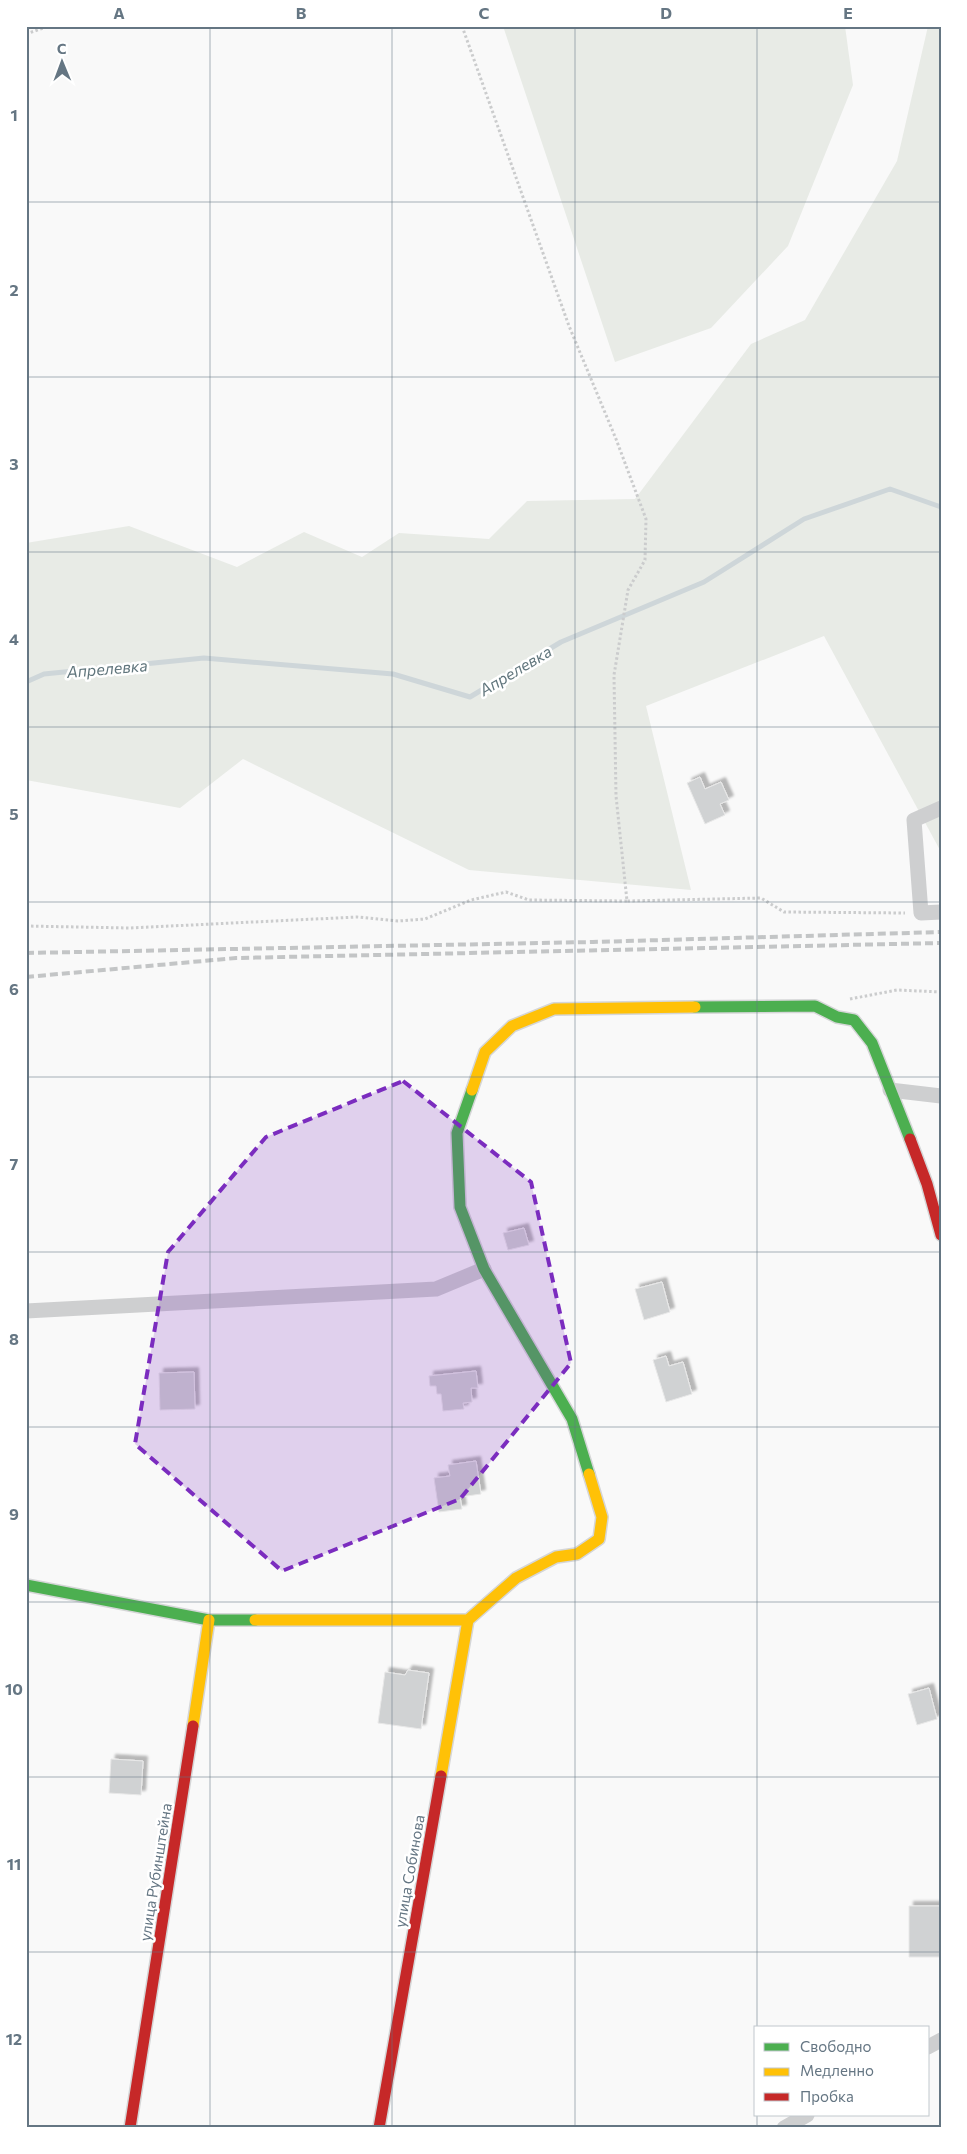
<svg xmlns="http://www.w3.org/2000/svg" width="967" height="2154" viewBox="0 0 967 2154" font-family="Commissioner,sans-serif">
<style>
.green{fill:#e8ebe6}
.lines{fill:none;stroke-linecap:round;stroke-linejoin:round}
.stream{stroke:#ced6d9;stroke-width:5}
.building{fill:#d0d2d3;stroke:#e8e8e8;filter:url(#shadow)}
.fast-casing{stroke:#d5d6d7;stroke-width:14}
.slow-casing{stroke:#d5d6d7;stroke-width:14}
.jam-casing{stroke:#d5d6d7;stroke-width:14}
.path{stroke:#cbcccd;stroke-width:3;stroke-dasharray:2.5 2.5;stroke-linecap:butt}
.street{stroke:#cecfd0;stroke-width:15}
.fast{stroke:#4caf50;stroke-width:11}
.slow{stroke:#ffc107;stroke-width:11}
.jam{stroke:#c62828;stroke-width:11}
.rail{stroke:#c3c5c6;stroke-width:4;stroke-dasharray:8 4;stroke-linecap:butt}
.marked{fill:#7b2cbf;fill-opacity:0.2;stroke:#7b2cbf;stroke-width:4;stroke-dasharray:10 6;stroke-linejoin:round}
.grid{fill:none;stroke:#657683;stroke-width:1;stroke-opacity:0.55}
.labels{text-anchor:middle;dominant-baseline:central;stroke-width:5;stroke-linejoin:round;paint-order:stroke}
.street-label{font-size:15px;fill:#657683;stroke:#fff}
.water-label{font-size:16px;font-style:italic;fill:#60757c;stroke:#fff}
.neatline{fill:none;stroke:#657683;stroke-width:2}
.grid-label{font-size:16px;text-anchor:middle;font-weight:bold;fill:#657683}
</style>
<defs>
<filter id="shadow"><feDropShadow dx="4.5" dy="-4.5" stdDeviation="1" flood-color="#0004"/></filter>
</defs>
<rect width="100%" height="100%" fill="#f9f9f9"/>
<path class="green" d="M503 26H845L853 85 788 246 711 328 615 362Z
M928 26H941V852L824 636 646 706 691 890 469 870 243 759 180 808 26 780V543L129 526 237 567 304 532 362 557 399 533 489 539 527 501 635 499 751 344 805 320 897 161Z"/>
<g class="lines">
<path class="stream" d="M26 682 44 674 204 658 393 674 470 697 561 642 704 582 804 519 890 489 941 507"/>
</g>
<path class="building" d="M700 777 705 789 721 782 729 800 720 804 725 815 705 824 687 783Z
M524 1228 529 1245 508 1250 503 1233Z
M662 1282 670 1312 644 1320 635 1289Z
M666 1356 669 1366 683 1362 692 1394 666 1402 653 1360Z
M476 1371 478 1388H471L472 1402 463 1403 464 1409 443 1411 441 1394H437L436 1386H430L429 1376Z
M194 1372 195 1409 160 1410 159 1373Z
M476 1461 481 1494 460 1497 462 1509 439 1512 434 1478 450 1476 448 1465Z
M408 1670 429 1673 421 1729 378 1723 385 1672 405 1675Z
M929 1688 937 1719 917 1725 908 1694Z
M111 1759 143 1761 141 1795 109 1793Z
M909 1906H941V1957H909Z"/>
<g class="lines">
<g class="fast-casing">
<path id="fast" d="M695 1007 815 1006 837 1017 854 1020 872 1043 910 1139
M472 1090 457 1133 460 1207 484 1269 572 1419 589 1474
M26 1585 209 1620H255"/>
</g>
<g class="slow-casing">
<path id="slow" d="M472 1090 485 1052 512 1026 554 1009 695 1007
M255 1620H468L516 1578 556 1557 577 1554 599 1539 602 1517 589 1474
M193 1726 209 1620
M441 1776 468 1620"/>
</g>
<g class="jam-casing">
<path id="jam" d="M910 1139 927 1184 941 1235
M130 2128 193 1726
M379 2128 441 1776"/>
</g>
<path class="path" d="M462 26 569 326 616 439 646 519 645 560 628 590 614 675 616 796 627 901 761 898 784 912 905 913
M26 34 49 26
M26 926 129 928 357 917 398 921 425 919 471 900 506 892 529 900 627 901
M850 999 897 990 941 992"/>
<path class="street" d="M941 808 914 820 921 913 941 912
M890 1090 941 1096
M26 1311 436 1289 484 1269
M928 2047 941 2040
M784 2128 807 2115"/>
<use href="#fast" class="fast"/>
<use href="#slow" class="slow"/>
<use href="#jam" class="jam"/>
<path class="rail" d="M26 953 593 942 941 932
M26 977 236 958 941 943"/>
</g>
<path class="marked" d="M403 1081 531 1182 571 1363 460 1499 282 1571 135 1444 168 1252 266 1137Z"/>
<path class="grid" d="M210 26V2128M392 26V2128M575 26V2128M757 26V2028M26 202H941M26 377H941M26 552H941M26 727H941M26 902H941M26 1077H941M26 1252H941M26 1427H941M26 1602H941M26 1777H941M26 1952H941M757 2115V2128"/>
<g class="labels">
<g class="street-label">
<text transform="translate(409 1871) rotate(-80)">улица Собинова</text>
<text transform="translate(155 1872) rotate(-81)">улица Рубинштейна</text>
</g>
<g class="water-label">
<text transform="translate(107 668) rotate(-5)">Апрелевка</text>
<text transform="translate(515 670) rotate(-31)">Апрелевка</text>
</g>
</g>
<rect width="967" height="2154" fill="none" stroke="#ffffff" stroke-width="55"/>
<rect x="754" y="2026" width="175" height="90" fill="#ffffff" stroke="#c1c8cd"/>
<rect x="764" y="2043" width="25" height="8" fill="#4caf50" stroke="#c1c8cd"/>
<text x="800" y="2052" font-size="15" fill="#657683">Свободно</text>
<rect x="764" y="2068" width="25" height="8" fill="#ffc107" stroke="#c1c8cd"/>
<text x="800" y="2076" font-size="15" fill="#657683">Медленно</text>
<rect x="764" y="2093" width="25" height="8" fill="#c62828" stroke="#c1c8cd"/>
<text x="800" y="2102" font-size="15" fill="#657683">Пробка</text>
<g transform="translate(62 62) rotate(359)" stroke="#ffffff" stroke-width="4" paint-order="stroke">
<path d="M0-4L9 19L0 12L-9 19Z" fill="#657683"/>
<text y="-8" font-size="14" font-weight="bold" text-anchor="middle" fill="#657683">С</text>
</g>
<rect x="28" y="28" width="912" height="2098" class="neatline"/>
<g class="grid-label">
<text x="119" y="19">A</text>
<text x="301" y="19">B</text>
<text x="484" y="19">C</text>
<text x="666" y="19">D</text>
<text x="848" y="19">E</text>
<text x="14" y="121">1</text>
<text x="14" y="296">2</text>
<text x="14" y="470">3</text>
<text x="14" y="645">4</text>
<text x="14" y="820">5</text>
<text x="14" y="995">6</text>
<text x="14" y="1170">7</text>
<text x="14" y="1345">8</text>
<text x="14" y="1520">9</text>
<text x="14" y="1695">10</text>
<text x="14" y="1870">11</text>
<text x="14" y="2045">12</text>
</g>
</svg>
